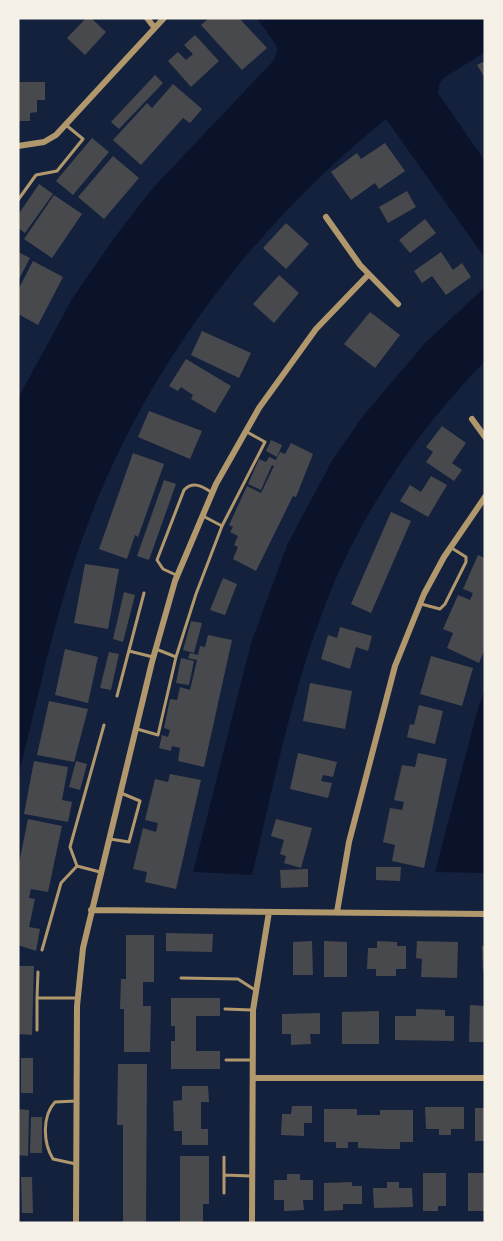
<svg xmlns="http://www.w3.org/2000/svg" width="503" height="1241" viewBox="0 0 503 1241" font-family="'Noto Serif',serif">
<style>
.water{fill:#0b132b}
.building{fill:#48494c}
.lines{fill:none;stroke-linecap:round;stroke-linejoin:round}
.service{stroke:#b1986c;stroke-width:3}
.minor{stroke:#b1986c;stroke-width:6}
</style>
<rect width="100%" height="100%" fill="#14213d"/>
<path class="water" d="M257 18H485V52L444 78 440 82 438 93 485 161V258L386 119C245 233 135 382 77 554 52 627 37 703 18 777V398L72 299 114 238 152 189 274 60 277 50 276 45Z
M485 287V361C418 430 361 512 326 603 292 690 274 784 252 875L193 872 251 643 288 543 333 459 363 416 426 342Z
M485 688V873L435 872 477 712Z"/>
<path class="building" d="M86 18H91L106 32 85 55 67 38Z
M209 18H239L267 48 242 70 201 25Z
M195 35 219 61 191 87 168 61 178 52 186 60 193 54 184 45Z
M485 61V78L477 65Z
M155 75 163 83 119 129 111 122Z
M18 82H45V100H37V112L30 113V121H18Z
M173 84 202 109 190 123 183 118 141 165 113 140 147 103 152 108Z
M92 138 109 152 73 195 56 181Z
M385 143 405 171 379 189 375 183 351 200 331 172 357 153 361 159Z
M113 156 139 178 104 219 78 197Z
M39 184 53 194 25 233 18 228V215Z
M407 191 416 207 388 223 379 207Z
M54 195 82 214 52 258 24 239Z
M425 219 436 233 410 253 399 240Z
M286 223 309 244 286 269 263 248Z
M18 252 30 258 18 281Z
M441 252 453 270 462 263 471 277 446 295 432 276 422 283 414 271Z
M33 261 63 277 38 325 18 314V290Z
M279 275 299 293 274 323 253 304Z
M370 312 400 335 375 368 344 344Z
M202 331 251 353 239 378 191 355Z
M186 359 231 386 215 413 191 399 193 395 181 387 178 391 169 386Z
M149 411 202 431 190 459 138 437Z
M442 426 466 443 452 463 462 470 454 481 426 462 433 452 426 447Z
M271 440 282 445 277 457 266 451Z
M291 443 313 454 296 497 293 496 256 571 233 559 238 547 234 545 238 536 230 532 233 527 229 525 247 486 261 493 274 466 272 465 261 490 248 484 259 459 266 462 269 457 276 460 280 452 285 454Z
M133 453 164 464 138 537 135 535 127 559 99 549Z
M431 476 447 485 428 517 400 501 410 485 421 492Z
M164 480 176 484 149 560 137 556Z
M391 512 411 521 371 613 351 604Z
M478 555 485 558V649L479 663 447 648 453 633 443 629 458 595 470 600 473 593 463 589Z
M85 564 119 569 108 629 74 623Z
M223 578 237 584 225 615 210 610Z
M124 592 135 595 123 642 113 639Z
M191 621 202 623 194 653 183 650Z
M340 627 372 636 368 651 356 647 350 669 321 659 328 635 337 638Z
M208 635 232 640 204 767 178 761 180 748 172 746 171 751 159 748 162 735 168 737 170 730 164 728 170 699 177 700 180 687 190 690 197 660 188 658 190 653 198 655 200 646 205 647Z
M65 649 98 657 88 703 55 695Z
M109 652 119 654 111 690 100 688Z
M431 656 473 668 462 706 420 694Z
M181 658 194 661 189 685 176 683Z
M310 683 352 691 345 729 303 721Z
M49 701 88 709 74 762 37 755Z
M419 705 443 711 435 744 407 737 410 724 414 725Z
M298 753 337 762 333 777 323 775 321 781 332 783 328 798 290 789Z
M418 753 447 759 424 868 392 861 395 845 383 842 390 808 402 810 404 802 394 800 402 765 415 767Z
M34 761 68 767 62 800 72 802 68 822 24 814Z
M76 761 87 764 80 790 69 787Z
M170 774 201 780 176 889 145 882 147 872 133 869 143 828 156 832 158 823 145 820 155 779 168 782Z
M28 819 62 826 48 892 31 889 29 898 35 899 29 927 40 929 36 951 18 945V868Z
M276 819 312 828 301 868 284 863 286 856 280 854 284 840 271 836Z
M376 867H401L400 881 376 880Z
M308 869V887L281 888 280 870Z
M166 933 213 934 212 952 166 951Z
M126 935H154V982H143V1006H151L150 1052H124V1009H120L121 979H126Z
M312 941 313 975H293V942Z
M324 941 347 942V977H324Z
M377 941 397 942V946H406V969H396V976H376V969H367L368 948H377Z
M417 941 458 942 457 978 421 977 422 959 416 958Z
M482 946H485V971H483Z
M18 966H34L32 1035 18 1034Z
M171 998H220V1016H196V1051H220V1069H171V1041H175V1026H171Z
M470 1005 485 1006V1042H469Z
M416 1009 445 1010V1016H454V1041L395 1040V1016H416Z
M379 1011V1044H342V1012Z
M320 1013V1034H310L311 1044 291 1045V1034H282V1014Z
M21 1058H33V1093H21Z
M118 1064H147L146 1223H123V1125H117Z
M182 1086H208L209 1102H201V1129H208V1145H182V1131H174L173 1101 182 1100Z
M292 1106H312V1123H304V1136L281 1135 282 1114H291Z
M425 1107H464V1129H451V1135H439V1129H426Z
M475 1108H485V1141H475Z
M18 1109 29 1110 28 1156 18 1155Z
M324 1109H357V1115H380V1110H413V1142H400V1149H384L358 1148V1142H348V1148H336V1142H324Z
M31 1117H42V1153H30Z
M180 1156H209V1204H203V1223H180Z
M423 1173H446V1206H438V1211H423Z
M468 1173H485V1211H468Z
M287 1174H300V1180H313V1200H303L304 1210 284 1211V1200H274V1180H287Z
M21 1177H32L33 1213H22Z
M352 1182V1186H362V1204H343V1210L324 1211V1183Z
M387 1182H399V1188H412L413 1207 374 1208 373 1188H387Z"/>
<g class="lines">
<path class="service" d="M18 200 36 175 57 171 83 139 66 125
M222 526 265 442 247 432
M176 575 163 569 157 560 184 490C193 481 202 486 211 492
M421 604 440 609 445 604 466 562V557L450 547
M129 651 153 657
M176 657 196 594 222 526 203 516
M117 696 144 593
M137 729 158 735 176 657 156 649
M110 839 129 842 140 801 121 793
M77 866 100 872
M42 950 61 883 77 866 70 847 104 725
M38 972 37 998H77
M181 978 238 979 255 990
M225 1009 251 1010
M37 1030V998
M226 1060H252
M224 1157V1193
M76 1164 53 1159C43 1143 42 1116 55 1102L76 1101
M224 1175 251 1176"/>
<path class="minor" d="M147 18 154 27
M18 146 44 142 56 135 164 18
M326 217 360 265 398 304
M472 419 485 437
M91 910 485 914
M337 912 349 842 395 666 424 594 444 557 485 497
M254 1078H485
M76 1223 77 1006 83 948 152 662 175 581 216 484 259 408 316 329 368 275
M252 1223 253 1010 269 912"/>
</g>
<rect width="503" height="1241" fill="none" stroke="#f6f1e7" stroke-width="39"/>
</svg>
